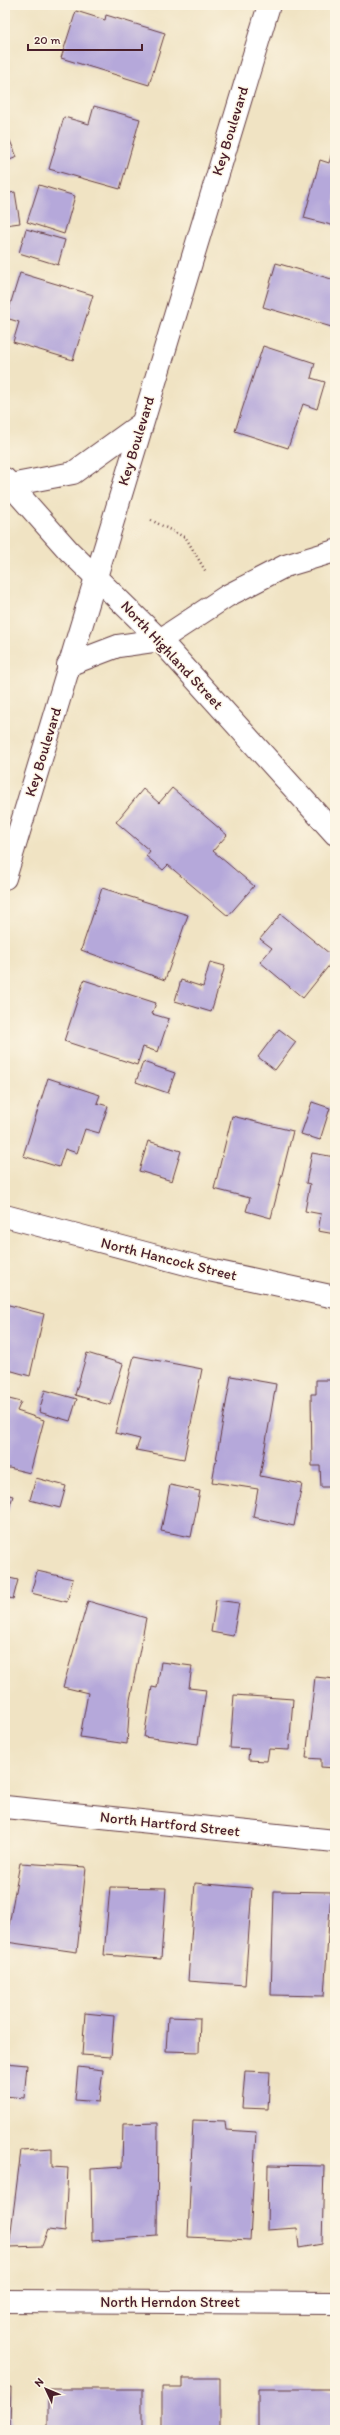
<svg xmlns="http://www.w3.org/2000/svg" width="340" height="2435" viewBox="0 0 340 2435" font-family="Itim,sans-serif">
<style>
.building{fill:#b5a8da}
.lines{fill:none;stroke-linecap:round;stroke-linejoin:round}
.minor-casing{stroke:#633c42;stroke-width:24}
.tertiary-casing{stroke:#633c42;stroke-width:24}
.path{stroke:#633c42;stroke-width:2.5;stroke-dasharray:1 3;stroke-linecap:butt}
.minor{stroke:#fff;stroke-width:22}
.tertiary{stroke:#fff;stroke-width:22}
.labels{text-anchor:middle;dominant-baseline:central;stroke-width:3;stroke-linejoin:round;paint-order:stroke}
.street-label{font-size:15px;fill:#4a1f2b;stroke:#fcf5e5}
</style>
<rect width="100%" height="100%" fill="#fcf5e5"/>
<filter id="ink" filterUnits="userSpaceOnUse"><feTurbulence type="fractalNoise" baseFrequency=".025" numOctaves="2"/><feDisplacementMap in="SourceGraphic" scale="8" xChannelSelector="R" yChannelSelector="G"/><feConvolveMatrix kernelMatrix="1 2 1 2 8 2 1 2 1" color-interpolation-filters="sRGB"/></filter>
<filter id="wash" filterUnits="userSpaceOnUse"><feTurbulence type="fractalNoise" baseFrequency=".012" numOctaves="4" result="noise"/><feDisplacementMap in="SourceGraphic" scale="16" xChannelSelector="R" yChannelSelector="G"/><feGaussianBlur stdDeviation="0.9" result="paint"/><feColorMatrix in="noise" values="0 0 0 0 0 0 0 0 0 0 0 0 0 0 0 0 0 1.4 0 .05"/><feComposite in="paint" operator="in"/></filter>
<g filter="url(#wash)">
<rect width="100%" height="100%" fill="#f0e3c3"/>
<g id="blocks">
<path class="building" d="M76 11 105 20 106 15 165 33 149 85 61 58Z
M94 106 140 119 120 189 49 169 64 117 89 124Z
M5 129 17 157 5 162Z
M333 149 335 150V226L304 218 320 160 329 163Z
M39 185 75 196 64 234 27 222Z
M15 192 20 223 5 225V194Z
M26 229 65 240 58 265 19 253Z
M276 263 335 280V328L263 307Z
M20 273 93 295 73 360 13 342 19 322 6 318Z
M263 346 315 363 311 378 325 382 317 409 303 404 288 448 235 431Z
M172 788 227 835 213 851 254 886 228 916 168 865 163 870 146 856 150 851 116 822 143 789 159 803Z
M102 888 188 915 165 980 81 950Z
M281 914 335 958 303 998 260 962 272 948 260 939Z
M210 962 225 966 211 1012 175 1001 181 980 203 987Z
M84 980 156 1003 152 1014 169 1019 158 1052 143 1047 137 1065 64 1041Z
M279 1029 296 1042 275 1070 258 1057Z
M143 1062 175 1073 168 1093 136 1082Z
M48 1078 100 1095 97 1103 108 1106 99 1133 85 1129 77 1153 65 1149 59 1167 23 1156Z
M312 1102 330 1108 320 1140 301 1134Z
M232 1116 293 1131 271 1218 246 1211 250 1198 214 1189Z
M148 1141 181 1151 172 1181 139 1171Z
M312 1153 335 1157V1234L318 1231 321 1214 305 1211 310 1184 306 1183Z
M5 1304 44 1314 30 1376 5 1369Z
M87 1353 123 1364 110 1405 75 1395Z
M134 1356 202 1369 184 1459 136 1450 140 1439 115 1433Z
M231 1376 276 1384 260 1476 302 1484 294 1526 253 1517 258 1489 212 1482Z
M316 1380H335V1487H321L320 1466H312L311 1394H316Z
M45 1390 77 1399 70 1421 39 1412Z
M5 1398 21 1402 17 1411 44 1420 30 1473 5 1467Z
M36 1478 66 1486 60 1508 30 1500Z
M170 1485 200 1491 191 1537 161 1531Z
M5 1494 13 1496 5 1521Z
M37 1571 73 1579 67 1602 31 1593Z
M5 1577 18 1580 13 1599 5 1597Z
M216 1600 239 1603 233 1636 211 1632Z
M88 1601 146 1618 130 1700 127 1744 80 1737 88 1693 63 1687Z
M161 1662 192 1666 189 1688 206 1690 198 1744 144 1737 152 1687 157 1688Z
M315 1677 335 1679V1768L321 1767V1759L306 1758Z
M234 1695 293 1699 289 1750 269 1749 267 1761 248 1760 249 1749 230 1748Z
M20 1863 86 1867 77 1952 6 1942Z
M195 1883 252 1888 245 1985 188 1981Z
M110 1887 166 1888 161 1959 104 1955Z
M274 1891 331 1892 324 1996 271 1995Z
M85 2013 114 2016 111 2057 82 2055Z
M168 2017 200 2018 199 2052 166 2051Z
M5 2063 27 2065 24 2098 5 2096Z
M78 2067 103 2070 99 2102 75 2100Z
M245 2071 270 2072 268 2109 242 2108Z
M193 2120 225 2121 226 2130 256 2132 250 2240 188 2237Z
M158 2123 157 2236 92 2241 91 2169 122 2167 123 2124Z
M52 2148V2167L68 2168 65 2232 48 2230 42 2246 9 2247 21 2150Z
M268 2165 324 2166 322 2244 299 2248 297 2228 267 2230Z
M183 2378H220V2430H162V2387H183Z
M5 2387H11L10 2430H5Z
M48 2389H142V2430H48Z
M258 2389H335V2430H258Z"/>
</g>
</g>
<g filter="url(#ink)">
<use href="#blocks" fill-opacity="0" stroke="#633c42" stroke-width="1"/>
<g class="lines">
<g class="minor-casing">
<path id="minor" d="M160 640 227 596 285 566 335 551
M5 878 269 5
M5 1216 209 1270 335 1297
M5 1807 335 1841
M5 2301 335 2303"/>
</g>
<g class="tertiary-casing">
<path id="tertiary" d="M5 479 68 550 160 640 335 834
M10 485 73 473 141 424
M68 665 118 646 160 640"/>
</g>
<path class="path" d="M151 520 186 538 206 572"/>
<use href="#minor" class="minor"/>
<use href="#tertiary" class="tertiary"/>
</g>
</g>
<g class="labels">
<g class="street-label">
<text transform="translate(230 131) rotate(-73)">Key Boulevard</text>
<text transform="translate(136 441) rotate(-73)">Key Boulevard</text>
<text transform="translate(172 655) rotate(47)">North Highland Street</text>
<text transform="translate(43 752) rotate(-73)">Key Boulevard</text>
<text transform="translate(169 1259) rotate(14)">North Hancock Street</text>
<text transform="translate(170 1824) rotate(6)">North Hartford Street</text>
<text x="170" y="2302">North Herndon Street</text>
</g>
</g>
<rect width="340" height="2435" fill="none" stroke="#fcf5e5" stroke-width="20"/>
<g transform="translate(46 2389) rotate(314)" stroke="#fcf5e5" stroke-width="3" paint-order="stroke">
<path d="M0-3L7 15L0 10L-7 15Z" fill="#4a1f2b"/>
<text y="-6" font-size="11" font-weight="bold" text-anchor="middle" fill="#4a1f2b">N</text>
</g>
<path d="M28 44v6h114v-6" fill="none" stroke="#4a1f2b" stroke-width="2"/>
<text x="34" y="44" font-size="12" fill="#4a1f2b" stroke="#fcf5e5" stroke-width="3" paint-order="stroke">20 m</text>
</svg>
